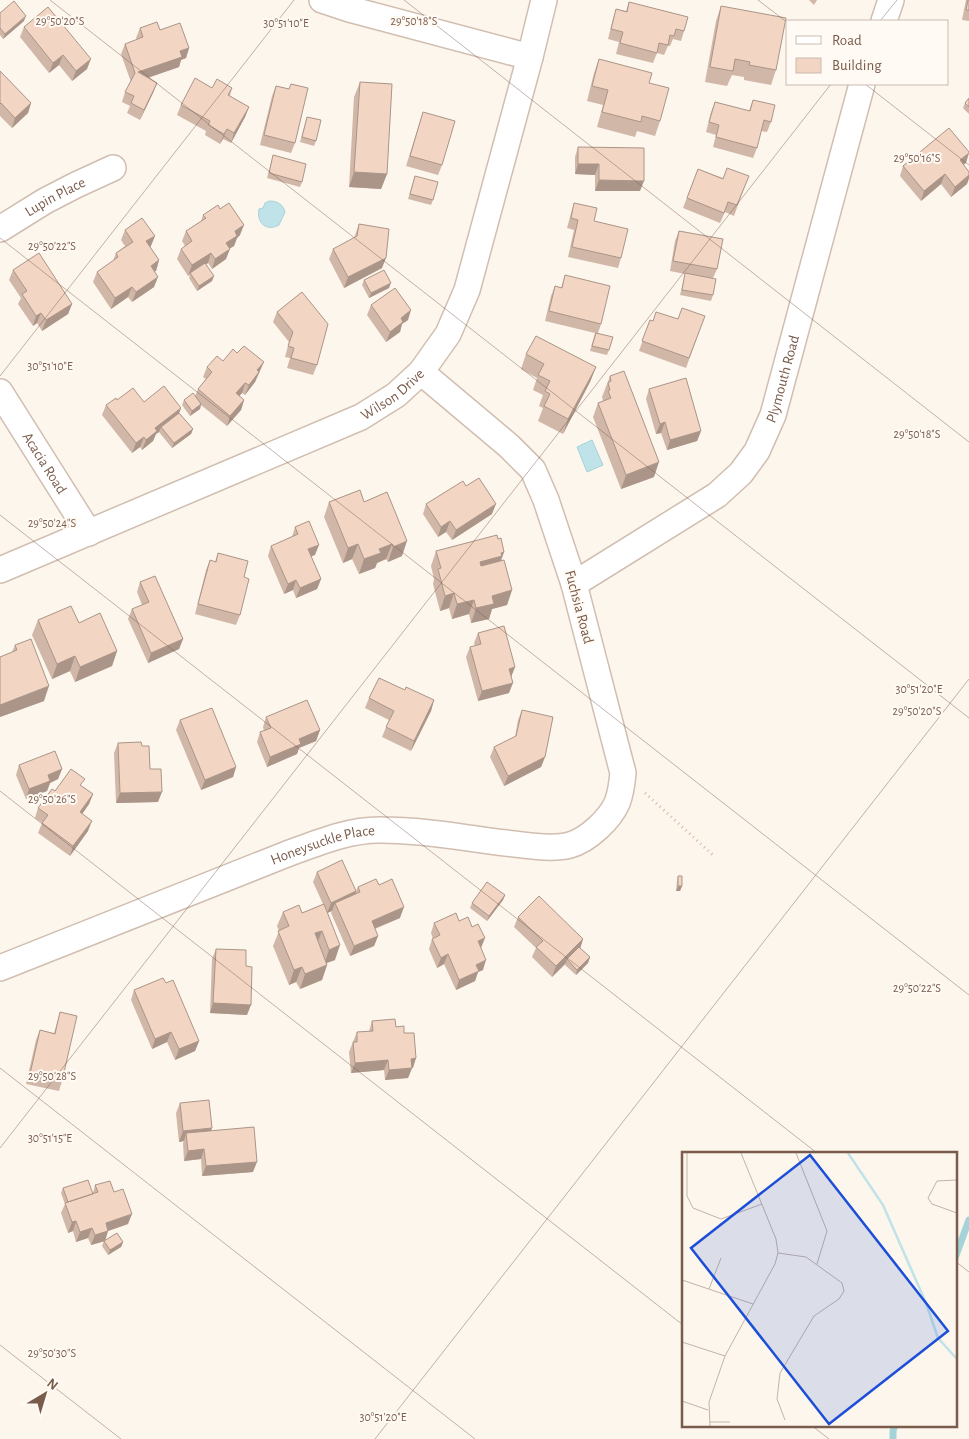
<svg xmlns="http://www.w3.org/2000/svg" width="969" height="1439" viewBox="0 0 969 1439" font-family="'Alegreya Sans',sans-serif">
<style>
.water{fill:#bfe3e8;stroke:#a5d3da}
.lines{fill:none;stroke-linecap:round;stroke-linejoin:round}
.stream{stroke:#a5d3da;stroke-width:7}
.minor-casing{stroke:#d1beb0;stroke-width:28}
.path{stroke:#d9b8a5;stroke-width:3;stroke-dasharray:1 4;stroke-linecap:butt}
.minor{stroke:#fff;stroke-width:25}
.wall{fill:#d1b7a8}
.shaded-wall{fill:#aa9588}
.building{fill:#f3d5c3;stroke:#aa9588}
.ticks{fill:none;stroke:#7a5c4d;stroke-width:1;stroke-opacity:0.45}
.labels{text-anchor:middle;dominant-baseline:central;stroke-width:4;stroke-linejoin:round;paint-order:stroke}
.street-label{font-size:15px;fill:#7a5c4d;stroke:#fffaf3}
.inset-river{fill:none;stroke:#bfe3e8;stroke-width:2.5}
.inset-road{fill:none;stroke:#c5b3a7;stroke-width:1}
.view{fill:#1d4ed8;fill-opacity:0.15;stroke:#1d4ed8;stroke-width:2.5}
.inset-edge{fill:none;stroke:#7a5c4d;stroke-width:2.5}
.ticks-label{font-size:12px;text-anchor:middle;fill:#7a5c4d;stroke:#fffaf3;stroke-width:4;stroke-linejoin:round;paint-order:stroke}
</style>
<rect width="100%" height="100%" fill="#fdf6ec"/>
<path class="water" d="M269 201C277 201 283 204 285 212L279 225C267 232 256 223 259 209L263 208 265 203Z
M592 440 603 465 587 472 577 447Z"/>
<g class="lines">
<path class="stream" d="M955 1258 969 1220
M893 1439V1431L895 1425"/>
<g class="minor-casing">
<g id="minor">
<path d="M322 0 349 9 530 57"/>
<path d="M884 21 891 0"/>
<path id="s1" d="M0 229 45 201 76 185 113 168"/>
<path id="s2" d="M0 392 89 533"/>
<path id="s3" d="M0 570 361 417 396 395 421 372 448 334 467 290 530 57 544 0"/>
<path id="s4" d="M574 584 717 495 741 473 757 451 773 415 862 84"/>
<path id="s5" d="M0 968 287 854C317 843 350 829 382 830 423 830 465 838 506 843 525 845 552 850 570 845 588 840 610 819 617 803 621 793 622 784 623 773L574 584 546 500 533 470 509 446 421 372"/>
</g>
</g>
<path class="path" d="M645 793 713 855"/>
<use href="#minor" class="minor"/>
</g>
<path class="wall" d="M809 0H817L814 5Z
M966 0H969V21L962 20Z
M629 2 684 31 681 41 673 39 670 46H668L664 55 657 53 653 63 616 54 619 42 608 39 613 19 616 9 626 11Z
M721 6 776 70 771 85 744 80V77L732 75 727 86 705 82 716 21Z
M0 13 24 21 3 39 0 35Z
M24 27 87 69 72 81 59 65 49 73 20 37Z
M140 28 160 30 189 48 186 58 181 60 179 67 148 78 157 83 153 93 140 120 127 113 130 106 122 102 125 92 131 82 121 54 125 44 137 40 136 38Z
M599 59 649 83 660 121 655 136 637 131 635 137 597 127 603 105 587 101 594 73Z
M0 71 31 103 28 113 12 128 0 116Z
M360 82 387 174 381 189 349 187 354 97Z
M291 84 295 143 291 153 260 145 272 96 276 86 289 89Z
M212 88H232L230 96 249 107 245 117 231 143 223 139 220 144 205 135 206 131 177 115 181 105Z
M969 98V114L963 108 965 103Z
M753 100 771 122 767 132 761 131 757 148 753 158 713 147 716 135 706 132 711 112 715 102 749 111Z
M423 112 442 165 438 175 406 166Z
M307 117 316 141 314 146 300 142Z
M578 147 640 191H595V175L575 174V157Z
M273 155 302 182 300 187 267 178Z
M966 163 963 165 969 172V178L967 184 951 197 941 184 921 201 900 176 903 166Z
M698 169 745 186 734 216 725 212 720 223 683 208Z
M415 176 433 200 431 205 408 199Z
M574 203 621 258 618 268 568 257 574 230 567 228 571 213Z
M203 215 240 235 237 238 234 246 229 249 226 259 212 269 208 263 206 264 212 281 197 291 189 278 190 275 188 276 177 259 181 249 185 246 182 241 186 231 201 221Z
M359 224 382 268 344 288 329 259 333 249 354 238Z
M125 230 151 246 150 247 159 260 156 271H154V287L132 302 128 297 111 309 93 282 97 272 113 261 116 253 125 246 121 240Z
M679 231 717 269 713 278V295L711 301 680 295 685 274 670 271 675 241Z
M13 270 72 304 68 314 42 331 37 323 33 326 18 304 21 298 9 280Z
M565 275 601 324 598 333 609 350 607 355 590 351 595 333 545 321 551 296 555 286 561 288Z
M364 280 389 288 369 298 362 285Z
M302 292 317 365 313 375 287 368 290 358 285 357 289 342 273 322 277 312Z
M371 305 408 320 402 324 400 332 386 342 367 315Z
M705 316 686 368 639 351 650 320 653 321Z
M526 354 596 367 590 382 563 434 538 421 543 408 539 406 543 395 533 390 537 378 521 369Z
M223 361 260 372 258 374 255 382 245 395 242 393 239 396 244 400 241 410 227 426 201 405 200 409 190 416 182 405 184 400 195 396 198 389 206 379 203 377 207 367Z
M610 376 654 477 621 489 593 417 598 403 603 401 602 397Z
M649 389 701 431 697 441 667 450 661 433 656 434 646 399Z
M117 400 144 402 181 408 179 413 193 429 191 434 172 448 159 432 156 434 153 441 142 450 140 447 132 453 102 415 106 405Z
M466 486 492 514 452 540 446 532 438 537 423 514 426 504Z
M329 502H364L402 556 388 562 386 559 377 563 375 568 359 574 352 559 343 563 324 517Z
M295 527 315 555 311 556 321 579 317 589 296 598 293 590 284 594 268 556 271 546 292 537Z
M498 539 504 552 501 561 512 590 507 605 492 609 489 619 471 623 469 614 452 619 449 608 440 611 433 584 434 579 431 566 436 551Z
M218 553 244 577 240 615 236 625 195 614 206 570 210 560 215 562Z
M140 582 183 639 179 649 148 663 128 619 132 609 142 605 137 592Z
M38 620 79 623 117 651 112 666 75 682 70 671 52 679 32 635Z
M478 633 515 667 511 677 509 693 478 701 466 657 470 647 475 646 474 643Z
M15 645 44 701 0 717V657L12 652Z
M405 690 434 700 431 711 411 751 382 737 389 720 365 708 369 698Z
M522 710 545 757 541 767 504 786 490 757 494 747 515 737 518 720Z
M266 717 320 730 316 741 299 748 297 754 267 767 257 742 260 732 264 731 263 727Z
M180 720 236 767 233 777 201 790 176 730Z
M118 743 150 769 158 802 116 803 114 753Z
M19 765 62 769 58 779 50 783 47 791 26 799 16 775Z
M82 786 93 794 89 804 82 814 88 831 70 856 38 833 42 823 35 818 38 808 55 791Z
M317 872 356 891 358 887 379 885 400 918 375 929 378 936 374 946 350 956 331 913 332 911 327 913 335 960 326 963 327 965 322 980 300 989 296 982 289 985 273 946 279 931 277 926 283 912 302 913 323 904 313 882Z
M678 876 682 886 680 891H676L677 881Z
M505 895 503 900 487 921 470 908 472 903Z
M518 917 583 939 580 948 590 957 588 963 576 975 565 965 566 963 552 977 532 957 536 948 514 927Z
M459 921 481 948 483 970 478 972 475 981 456 990 444 964 437 968 429 949 432 939H433L431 933 434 923Z
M216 949 246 966 247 1015 210 1013 212 959Z
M166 983 199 1041 195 1051 175 1060 167 1042 152 1049 131 1000 134 990Z
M60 1012 62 1081 59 1091 26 1084 36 1040 40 1030 54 1033Z
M372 1021 396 1027 404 1033 416 1058 408 1078 385 1080 384 1070 351 1073 349 1052 357 1032 369 1031Z
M180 1103 212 1128 211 1131 253 1172 202 1176 201 1159 184 1161 183 1143 184 1141 179 1142 176 1113Z
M95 1185 114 1192 128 1224 108 1231 105 1241 91 1245 88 1238 76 1242 73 1231 68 1233 61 1213 65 1204 61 1193 63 1188 93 1193Z
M104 1241 123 1242 121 1247 108 1255 102 1246Z"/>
<path class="shaded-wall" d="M26 16 24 21 3 39 5 34Z
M189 48 186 58 181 60 179 67 135 82 138 72 180 51Z
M63 55 59 65 49 73 53 63Z
M91 59 87 69 72 81 76 71Z
M157 83 153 93 140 120 144 110Z
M31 103 28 113 12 128 15 118Z
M249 107 245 117 231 143 234 133Z
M227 129 223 139 220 144 224 134Z
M969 153 966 163 956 170 960 160Z
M578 164H599L595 175 575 174Z
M354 172 387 174 381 189 349 187Z
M945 174 941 184 921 201 924 191Z
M969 175V178L967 184 951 197 955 187Z
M599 180 644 181 640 191H595Z
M244 225 240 235 237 238 234 246 222 253 226 243 235 231Z
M155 236 151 246 143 252 146 241Z
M230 249 226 259 212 269 215 259Z
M211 253 208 263 191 274 190 273 188 276 192 265Z
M386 258 382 268 344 288 348 277Z
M159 260 156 271 147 276 151 266Z
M214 276 212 281 197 291 199 286Z
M158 277 154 287 132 302 136 292Z
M391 283 389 288 369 298 371 293Z
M132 287 128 297 111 309 115 298Z
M72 304 68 314 42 331 46 320Z
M411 310 408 320 402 324 400 332 386 342 390 332 401 318Z
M41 313 37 323 33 326 36 316Z
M264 362 255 382 245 395 249 385 257 370Z
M596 367 590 382 563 434 568 419Z
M245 383 242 393 233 404 236 393Z
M244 400 241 410 227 426 230 416Z
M201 404 200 409 190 416 192 411Z
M181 408 177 418 161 427 159 432 156 434 153 441 142 450 146 440 155 428Z
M665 422 661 433 656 434 660 424Z
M193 429 191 434 172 448 174 443Z
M701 431 697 441 667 450 670 440Z
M144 437 140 447 132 453 136 443Z
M659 462 654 477 621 489 626 475Z
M496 504 492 514 452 540 456 530Z
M450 521 446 532 438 537 441 527Z
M407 541 402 556 388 562 393 547Z
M358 544 352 559 343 563 348 548Z
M392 544 386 559 377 563 375 568 359 574 364 559 379 549Z
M319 545 315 555 304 559 308 549Z
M504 552 497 571 475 577 480 562Z
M321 579 317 589 296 598 300 588Z
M296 580 293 590 284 594 288 584Z
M512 590 507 605 492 609 489 619 471 623 476 608 492 596Z
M454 593 449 608 440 611 445 596Z
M474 600 469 614 452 619 457 604Z
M183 639 179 649 148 663 151 653Z
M117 651 112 666 75 682 80 667Z
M75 656 70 671 52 679 57 664Z
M515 667 511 677 509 669Z
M513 683 509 693 478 701 482 691Z
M49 686 44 701 0 717V705Z
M434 700 431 711 411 751 414 741Z
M320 730 316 741 299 748 297 754 267 767 270 757 299 739Z
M545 757 541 767 504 786 508 776Z
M236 767 233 777 201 790 205 780Z
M62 769 58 779 50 783 47 791 26 799 29 789 48 775Z
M162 792 158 802 116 803 120 793Z
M93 794 89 804 76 823 80 812Z
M92 821 88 831 70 856 73 846Z
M678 886H682L680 891H676Z
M356 891 353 902 335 903 332 911 327 913 331 903Z
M505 895 503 900 487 921 489 916Z
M404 907 400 918 368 931 372 921Z
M322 931 316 946 315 933Z
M378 936 374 946 350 956 354 946Z
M485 938 481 948 478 941Z
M583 939 580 949 567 959 566 963 552 977 556 966Z
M340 945 335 960 324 964 329 950Z
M448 954 444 964 437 968 441 958Z
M590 957 588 963 576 975 577 970Z
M486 960 483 970 478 972 475 981 456 990 459 980 476 965Z
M327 965 322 980 300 989 305 974Z
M302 967 296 982 289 985 294 970Z
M213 1003 251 1005 247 1015 210 1013Z
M171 1032 167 1042 152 1049 155 1039Z
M199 1041 195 1051 175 1060 179 1049Z
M416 1058 413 1068 407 1069 412 1068 408 1078 385 1080 389 1070 411 1059Z
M388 1060 384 1070 351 1073 355 1063Z
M212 1128 208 1138 186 1133 184 1141 179 1142 183 1131Z
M204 1149 201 1159 184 1161 188 1151Z
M257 1162 253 1172 202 1176 206 1166Z
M132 1214 128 1224 108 1231 105 1241 91 1245 95 1235 106 1223Z
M76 1221 73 1231 68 1233 72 1222Z
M92 1228 88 1238 76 1242 80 1232Z
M123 1242 121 1247 108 1255 110 1250Z"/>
<path class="building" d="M968 0H969V10H966Z
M14 1 26 16 5 34 0 28V13Z
M629 2 688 17 684 31 676 29 674 36 670 35 668 45 659 43 657 53 620 43 623 32 611 29 616 9 627 12Z
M721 6 786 18 776 70 749 65 750 62 735 59 733 71 710 67Z
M48 7 91 59 76 71 63 55 53 63 24 27Z
M157 22 160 30 180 23 189 48 180 51 182 57 138 72 157 83 144 110 131 103 134 96 125 92 135 73 125 44 143 37 140 28Z
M599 59 652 73 649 83 669 88 660 121 642 116 641 122 602 112 608 90 592 86Z
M0 71 31 103 15 118 1 103 0 104Z
M195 78 212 88 217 79 232 88 228 95 249 107 234 133 227 129 224 134 208 125 210 121 181 105Z
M360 82 392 84 387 174 354 172Z
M291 84 308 88 295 143 264 135 276 86 289 89Z
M969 98V107L965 103Z
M753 100 775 105 771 122 764 120 757 148 716 137 719 125 709 122 715 102 750 111Z
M423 112 455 121 442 165 410 156Z
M307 117 321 120 316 141 302 137Z
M949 128 969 152V153L960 160 969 172V175L955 187 945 174 924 191 903 166Z
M578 147 644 148V181L599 180V164H578Z
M273 155 306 164 302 182 269 173Z
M727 168 749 176 737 205 728 202 724 213 687 198 698 169 723 179Z
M415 176 438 182 433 200 410 194Z
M229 203 244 225 235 231 237 236 226 243 230 249 215 259 211 253 192 265 181 249 192 241 186 231 206 218 203 215 218 205 220 209Z
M574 203 597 208 594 221 628 229 621 258 572 247 578 220 571 218Z
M142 218 155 236 146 241 159 260 151 266 158 277 136 292 132 287 115 298 97 272 118 257 116 253 133 242 125 230Z
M359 224 389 229 386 258 348 277 333 249 357 236Z
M679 231 723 239 717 269 673 261Z
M39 253 72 304 46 320 41 313 36 316 22 294 27 291 13 270Z
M205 263 214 276 199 286 190 273Z
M384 270 391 283 371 293 364 280Z
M685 273 716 279 713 295 682 290Z
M565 275 610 286 601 324 549 311 555 286 562 288Z
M395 288 411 310 401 318 403 322 390 332 371 305Z
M302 292 328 324 317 365 291 358 294 348 288 346 293 332 277 312Z
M682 308 705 316 689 358 642 341 650 320 653 321 656 312 678 319Z
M596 333 613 337 609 350 592 346Z
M536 336 596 367 568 419 544 406 550 394 545 391 550 381 538 375 544 364 526 354Z
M244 346 264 362 257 370 259 372 249 385 245 383 236 393 244 400 230 416 198 389 212 372 207 367 217 356 223 361 233 349 237 353Z
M624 371 659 462 626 475 598 403 611 398 608 391 610 390 608 383 611 381 610 376Z
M686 378 701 431 670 440 665 422 660 424 649 389Z
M164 386 181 408 155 428 157 431 146 440 144 437 136 443 106 405 116 398 117 400 133 388 144 402Z
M193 393 201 404 192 411 184 400Z
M179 413 193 429 174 443 161 427Z
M479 478 496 504 456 530 450 521 441 527 426 504 463 481 466 486Z
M360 490 364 502 387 492 407 541 393 547 392 544 379 549 381 553 364 559 358 544 348 548 329 502Z
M309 521 319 545 308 549 321 579 300 588 296 580 288 584 271 546 298 534 295 527Z
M497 535 498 539 501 538 504 552 501 553 502 556 480 562 481 566 504 560 512 590 492 596 494 604 476 608 474 600 457 604 454 593 445 596 438 569 441 568 436 551Z
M218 553 248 561 244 577 249 579 240 615 198 604 210 560 216 562Z
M155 576 183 639 151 653 132 609 149 602 140 582Z
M71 606 79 623 100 613 117 651 80 667 75 656 57 664 38 620Z
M504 626 515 667 509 669 513 683 482 691 470 647 481 644 478 633Z
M31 639 49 686 0 705V657L17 650 15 645Z
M379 678 405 690 406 687 434 700 414 741 386 727 394 711 369 698Z
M307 700 320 730 299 739 301 744 270 757 260 732 271 728 266 717Z
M212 708 236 767 205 780 180 720Z
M522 710 553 717 545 757 508 776 494 747 516 736Z
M141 742 142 746H149L150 769H161L162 792 120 793 118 743Z
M55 751 62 769 48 775 50 781 29 789 19 765Z
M71 769 85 779 80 785 93 794 80 812 92 821 73 846 42 823 48 815 38 808 52 789 55 791Z
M342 860 356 891 331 903 317 872Z
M678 876H682V886H678Z
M376 879 379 885 392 879 404 907 372 921 378 936 354 946 335 903 360 892 358 887Z
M487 882 505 895 489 916 472 903Z
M539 896 583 939 556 966 536 947 543 941 518 917Z
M324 904 340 945 329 950 322 931 315 933 327 965 305 974 302 967 294 970 278 931 289 926 283 912 299 905 302 913Z
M456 913 459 921 468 917 472 927 478 924 485 938 478 941 486 960 476 965 479 971 459 980 448 954 441 958 432 939 440 935 434 923Z
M579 947 590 957 577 970 567 959Z
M216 949 246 950V966L252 967 251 1005 213 1003Z
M163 978 166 983 173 980 199 1041 179 1049 171 1032 155 1039 134 990Z
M60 1012 77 1016 62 1081 30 1074 40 1030 55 1034Z
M395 1019 396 1027 404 1026V1033H414L416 1058 411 1059 412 1068 389 1070 388 1060 355 1063 353 1042H357V1032L373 1031 372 1021Z
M209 1100 212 1128 183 1131 180 1103Z
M254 1127 257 1162 206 1166 204 1149 188 1151 186 1133Z
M88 1180 93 1194 68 1202 63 1188Z
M110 1181 114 1192 123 1189 132 1214 106 1223 108 1231 95 1235 92 1228 80 1232 76 1221 72 1222 65 1203 98 1192 95 1185Z
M117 1233 123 1242 110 1250 104 1241Z"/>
<path class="ticks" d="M50 0 969 718M404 0 969 442M758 0 788 23M880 21 897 0M865 84 969 165M0 238 969 995M0 376 294 0M0 515 817 1153M0 791 683 1325M0 1068 475 1439M0 1148 831 84M955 1261 969 1272M0 1345 121 1439M811 1425 829 1439M375 1439 969 679"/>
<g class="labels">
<g class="street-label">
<text stroke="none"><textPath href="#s1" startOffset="64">Lupin Place</textPath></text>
<text stroke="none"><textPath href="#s4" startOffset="305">Plymouth Road</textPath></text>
<text stroke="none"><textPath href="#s3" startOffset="431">Wilson Drive</textPath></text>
<text stroke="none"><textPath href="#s2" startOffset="84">Acacia Road</textPath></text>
<text transform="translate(579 607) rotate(75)">Fuchsia Road</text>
<text stroke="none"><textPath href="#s5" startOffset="346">Honeysuckle Place</textPath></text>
</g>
</g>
<g transform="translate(682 1152)">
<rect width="275" height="275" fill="#fdf6ec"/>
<path class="inset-river" d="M166 1 201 53 244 151 256 186 275 207"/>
<path class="inset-road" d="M5 1V44L11 56 39 67 80 52M114 1 145 79 135 112M275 28 255 29 246 46 250 52 275 61M96 101 124 105 160 131 162 139 157 147 132 164 98 221 95 247 103 268M0 128 71 152M27 137 39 106M0 190 43 204M0 249 26 258M28 270H48M28 274 27 250 43 204 93 112 96 101 94 87 59 1"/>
<path class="view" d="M128 3 266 179 147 272 9 96Z"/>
<rect width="275" height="275" class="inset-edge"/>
</g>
<g class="ticks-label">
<text x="60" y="25">29°50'20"S</text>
<text x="414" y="25">29°50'18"S</text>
<text x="286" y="27">30°51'10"E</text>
<text x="917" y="162">29°50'16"S</text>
<text x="52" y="250">29°50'22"S</text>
<text x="50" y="370">30°51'10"E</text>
<text x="917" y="438">29°50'18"S</text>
<text x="52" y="527">29°50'24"S</text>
<text x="919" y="693">30°51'20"E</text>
<text x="917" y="715">29°50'20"S</text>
<text x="52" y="803">29°50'26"S</text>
<text x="917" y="992">29°50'22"S</text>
<text x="52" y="1080">29°50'28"S</text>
<text x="50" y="1142">30°51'15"E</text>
<text x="52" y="1357">29°50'30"S</text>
<text x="383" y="1421">30°51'20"E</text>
</g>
<rect x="786" y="20" width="162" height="65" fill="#fffaf3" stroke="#cabbb1"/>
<rect x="796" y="36" width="25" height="8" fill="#ffffff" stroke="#cabbb1"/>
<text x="832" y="45" font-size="15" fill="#7a5c4d">Road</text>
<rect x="796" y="58" width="25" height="15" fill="#f3d5c3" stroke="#cabbb1"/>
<text x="832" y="70" font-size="15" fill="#7a5c4d">Building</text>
<g transform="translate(45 1394) rotate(38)" stroke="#fffaf3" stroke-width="4" paint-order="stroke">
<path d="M0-4L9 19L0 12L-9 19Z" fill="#7a5c4d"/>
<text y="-8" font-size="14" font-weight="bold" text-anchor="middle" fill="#7a5c4d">N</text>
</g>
</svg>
